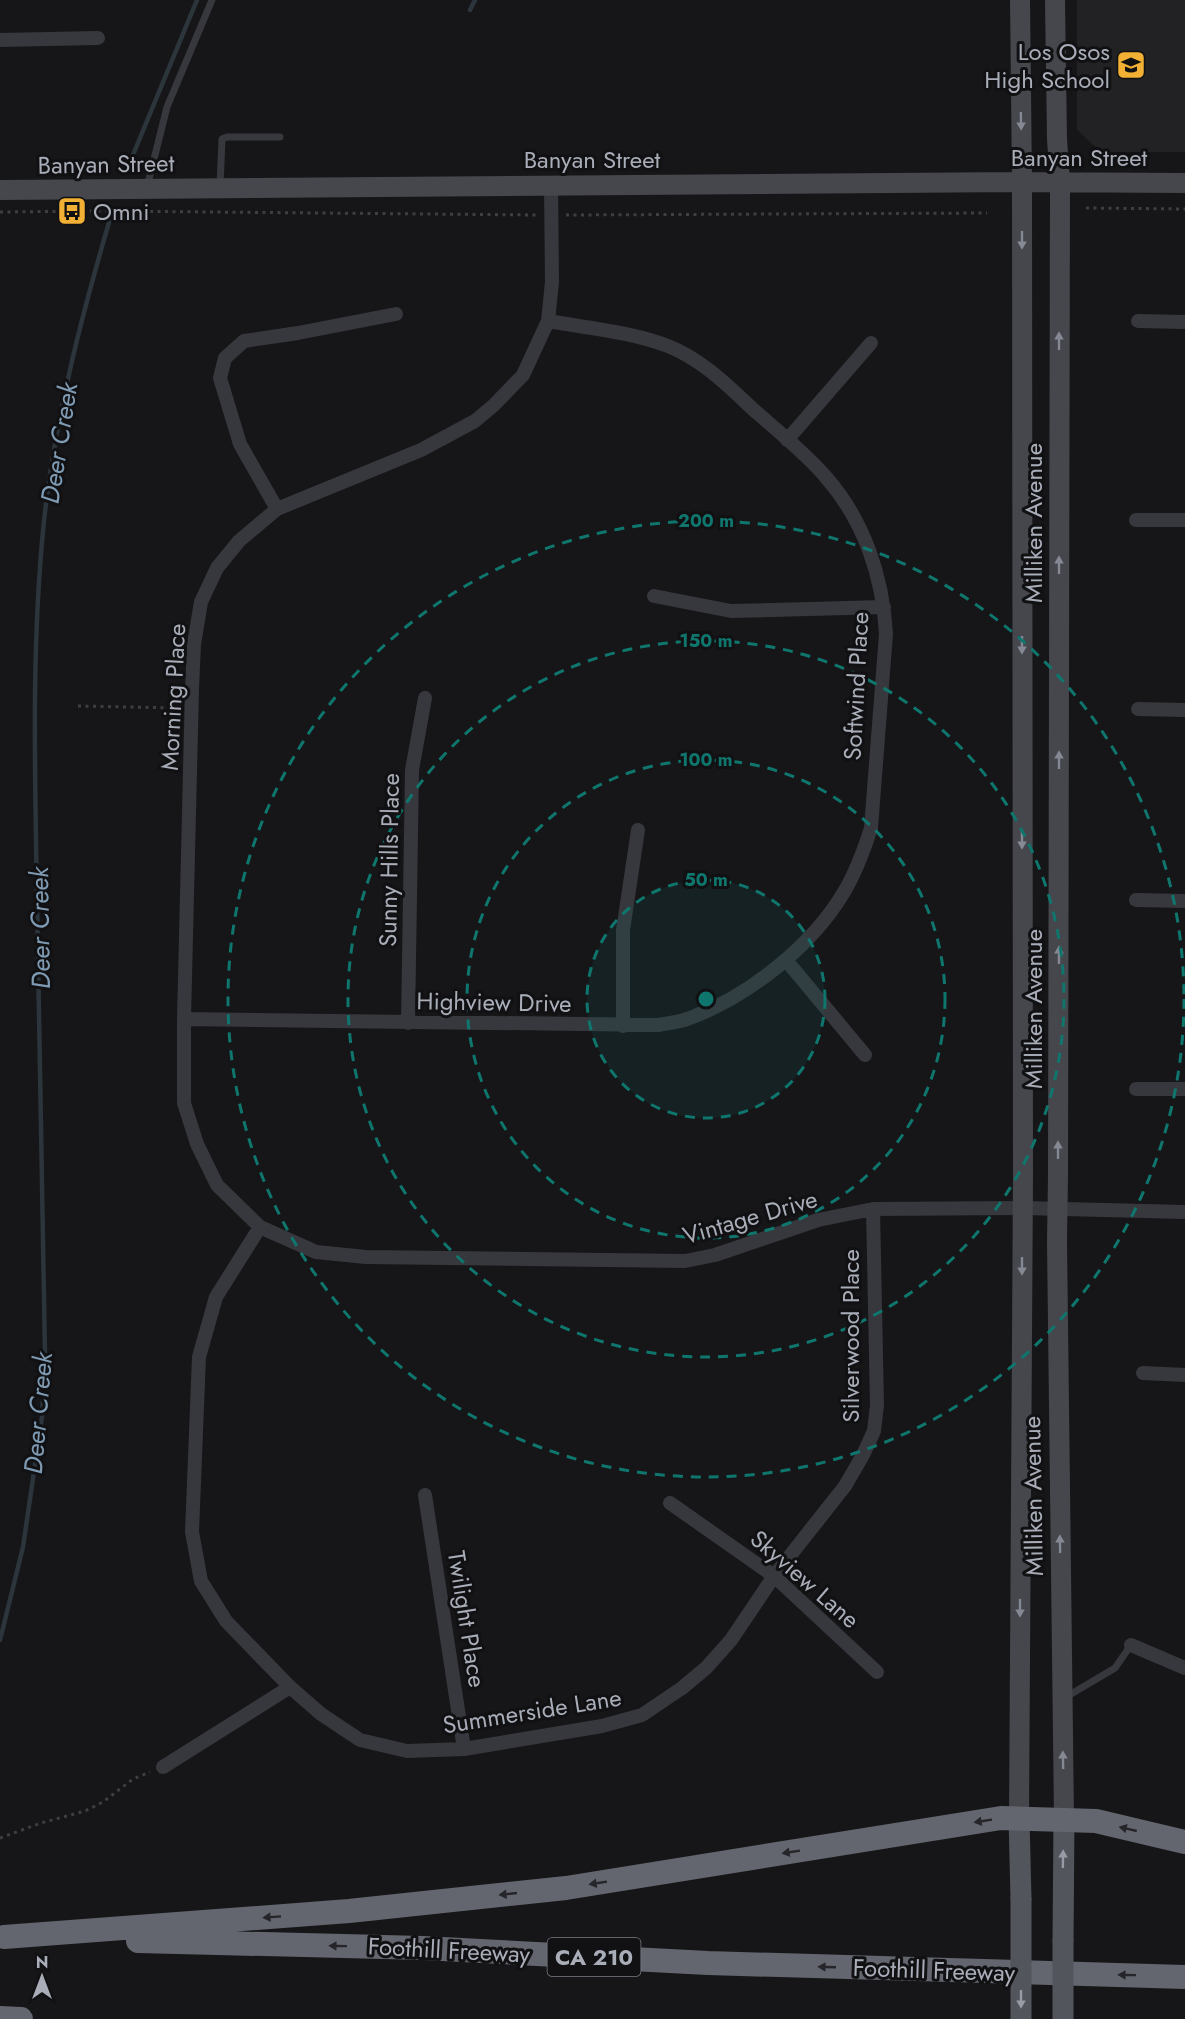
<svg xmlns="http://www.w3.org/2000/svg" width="1185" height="2019" viewBox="0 0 1185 2019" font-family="Jost,sans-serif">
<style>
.built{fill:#222225}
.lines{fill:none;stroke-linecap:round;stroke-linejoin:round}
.stream{stroke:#2c353c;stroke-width:4.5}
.path{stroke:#3d3f44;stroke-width:3;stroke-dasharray:3 4.5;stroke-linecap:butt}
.lane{stroke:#37383d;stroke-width:7}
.street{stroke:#37383d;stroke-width:14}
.secondary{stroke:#45474d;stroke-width:20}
.primary{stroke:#53555c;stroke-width:21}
.highway{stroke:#63666e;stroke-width:24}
.primary-bridge{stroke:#53555c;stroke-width:21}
.oneway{fill:#858993}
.oneway2{fill:#26262a}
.oneway3{fill:#979ba6}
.ring{fill:none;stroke:#0f766e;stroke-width:3;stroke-dasharray:10 8}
.labels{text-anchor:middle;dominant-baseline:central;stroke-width:6;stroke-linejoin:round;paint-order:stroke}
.shield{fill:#111113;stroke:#7b7e86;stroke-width:1.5}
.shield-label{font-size:22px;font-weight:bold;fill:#a8adb8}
.poi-label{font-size:24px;fill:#a8adb8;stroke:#111113;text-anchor:end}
.street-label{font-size:24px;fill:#a8adb8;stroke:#111113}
.water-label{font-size:26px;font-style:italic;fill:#7f9bb3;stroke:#111113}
.centre{fill:#0f766e;stroke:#111113;stroke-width:3}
.ring-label{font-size:18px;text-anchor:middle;font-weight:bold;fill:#0f766e;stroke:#111113;stroke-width:6;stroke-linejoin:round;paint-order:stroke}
</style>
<rect width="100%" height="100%" fill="#161618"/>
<path class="built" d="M1077 0H1185V152H1101L1077 130Z"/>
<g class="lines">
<path class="stream" d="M470 10 475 0
M128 167 197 0
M0 1640 23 1547 42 1417 45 1354C42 1203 40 1051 37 900 35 774 31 647 44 521 55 418 81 318 110 219"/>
<path class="path" d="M1086 208 1185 209
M0 212 100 211 538 215
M566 215 987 213
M78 706 179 708
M0 1838 41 1823 85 1811 103 1802 133 1779 150 1772"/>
<path class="lane" d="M220 186 222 139 227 137H280
M147 187 167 107 212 0
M1066 1697 1115 1668 1131 1645"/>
<path class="street" d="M0 40 98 38
M551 185 552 282 548 321 523 375 494 405 475 421 421 450 277 509 239 541 217 568 201 602 194 644 192 689 184 1019V1103L197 1144 217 1185 260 1227 316 1252 366 1257 685 1261 715 1255 818 1220 873 1209 1023 1208 1185 1212
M1138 321 1185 322
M787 440 871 343
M277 509 240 444 220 378 225 358 244 341 298 333 396 314
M1136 520H1185
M654 596 731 611 884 607
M1138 709 1185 710
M1136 900 1185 901
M786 960 865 1055
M184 1019 658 1025C669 1023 680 1022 690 1018 749 996 812 946 844 892 856 872 864 850 871 828L886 634C883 577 864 520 825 476 805 453 779 432 755 411 729 387 703 360 668 346 631 332 588 328 548 321
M408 1023 412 770 425 698
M623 1026V930L638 830
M1136 1089H1185
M260 1227 216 1297 199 1357 192 1532 201 1581 226 1621 290 1687 321 1714 360 1740 407 1751 464 1749 602 1726 642 1715 682 1688 706 1668 731 1640 774 1576 845 1486 863 1455 874 1431 877 1405 873 1209
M1143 1373 1185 1375
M425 1495 464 1749
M670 1503 774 1576 877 1672
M1131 1645 1185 1668
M163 1767 290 1687"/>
<path class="secondary" d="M1055 0 1057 139 1060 182 1058 1176 1057 1241 1064 1819
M0 190 1022 182 1185 183
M1019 1818 1023 1176 1022 182 1020 0"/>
<path class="primary" d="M1019 1818 1021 1899
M1063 1941 1064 1819"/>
<path class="highway" d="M4 1937 349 1911 566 1888 1001 1818 1096 1821 1185 1842
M138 1941 423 1948 708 1963 1185 1977
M0 2018 21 2019"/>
<path class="primary-bridge" d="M1021 1899V2019
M1063 1941V2019"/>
</g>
<defs><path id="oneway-solid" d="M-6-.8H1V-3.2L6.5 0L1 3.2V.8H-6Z" transform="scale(1.5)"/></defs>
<g class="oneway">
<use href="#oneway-solid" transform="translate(1021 121) rotate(89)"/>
<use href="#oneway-solid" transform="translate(1022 240) rotate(90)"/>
<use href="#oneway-solid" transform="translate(1059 341) rotate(-90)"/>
<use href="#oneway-solid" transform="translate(1059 565) rotate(-90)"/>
<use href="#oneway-solid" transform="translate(1022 645) rotate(90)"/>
<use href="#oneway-solid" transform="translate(1059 760) rotate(-90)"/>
<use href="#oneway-solid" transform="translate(1022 840) rotate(90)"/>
<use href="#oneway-solid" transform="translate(1059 955) rotate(-90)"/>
<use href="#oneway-solid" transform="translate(1058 1150) rotate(-90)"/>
<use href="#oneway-solid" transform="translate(1022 1266) rotate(90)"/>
<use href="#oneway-solid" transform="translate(1060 1544) rotate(-91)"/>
<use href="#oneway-solid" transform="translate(1020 1608) rotate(90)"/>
<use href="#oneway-solid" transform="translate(1063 1760) rotate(-91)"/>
</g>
<g class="oneway2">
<use href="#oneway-solid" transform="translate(983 1821) rotate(171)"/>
<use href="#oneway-solid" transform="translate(1128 1829) rotate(-167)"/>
<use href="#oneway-solid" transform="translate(791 1852) rotate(171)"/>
<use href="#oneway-solid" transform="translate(598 1883) rotate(171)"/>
<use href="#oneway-solid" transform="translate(508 1894) rotate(174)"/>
<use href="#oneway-solid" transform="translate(272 1917) rotate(176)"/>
<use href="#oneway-solid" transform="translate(338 1946) rotate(-179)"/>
<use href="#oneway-solid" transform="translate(827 1967) rotate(-178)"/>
<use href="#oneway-solid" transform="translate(1127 1975) rotate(-179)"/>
</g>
<g class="oneway3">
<use href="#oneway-solid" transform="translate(1063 1859) rotate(-89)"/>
<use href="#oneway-solid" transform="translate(1021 1999) rotate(90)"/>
</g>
<circle cx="706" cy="999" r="119" fill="#0f766e" fill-opacity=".12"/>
<g class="ring">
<circle cx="706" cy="999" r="119"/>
<circle cx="706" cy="999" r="239"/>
<circle cx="706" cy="999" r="358"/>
<circle cx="706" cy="999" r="478"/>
</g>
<defs>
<g id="school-square" transform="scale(1.5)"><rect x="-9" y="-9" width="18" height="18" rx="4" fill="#f2b134" stroke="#111113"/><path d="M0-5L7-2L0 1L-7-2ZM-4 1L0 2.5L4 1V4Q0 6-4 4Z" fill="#111"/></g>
<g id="bus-square" transform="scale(1.5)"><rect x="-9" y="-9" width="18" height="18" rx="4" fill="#f2b134" stroke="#111113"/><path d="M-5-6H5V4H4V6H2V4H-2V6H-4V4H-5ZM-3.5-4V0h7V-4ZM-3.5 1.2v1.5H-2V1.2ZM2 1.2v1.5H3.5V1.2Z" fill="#111"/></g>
</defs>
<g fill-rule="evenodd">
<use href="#school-square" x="1131" y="65"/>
<use href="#bus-square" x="72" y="211"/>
</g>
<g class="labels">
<rect class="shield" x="547.5" y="1938" width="93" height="38" rx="4.5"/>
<g class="shield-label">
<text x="594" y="1957">CA 210</text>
</g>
<g class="poi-label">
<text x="1110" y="51">Los Osos<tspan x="1110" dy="28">High School</tspan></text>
<text x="93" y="211" text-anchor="start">Omni</text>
</g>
<g class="street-label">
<text x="1079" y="157">Banyan Street</text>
<text x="592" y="159">Banyan Street</text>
<text transform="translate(106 164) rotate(-1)">Banyan Street</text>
<text transform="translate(1033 523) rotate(-90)">Milliken Avenue</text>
<text transform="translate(856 686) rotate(-87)">Softwind Place</text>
<text transform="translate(173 697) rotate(-87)">Morning Place</text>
<text transform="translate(389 860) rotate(-89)">Sunny Hills Place</text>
<text transform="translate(494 1002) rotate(1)">Highview Drive</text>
<text transform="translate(1033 1009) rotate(-90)">Milliken Avenue</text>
<text transform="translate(750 1217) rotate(-16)">Vintage Drive</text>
<text transform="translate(850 1336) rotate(-90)">Silverwood Place</text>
<text transform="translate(1033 1496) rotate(-91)">Milliken Avenue</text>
<text transform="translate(805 1579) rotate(41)">Skyview Lane</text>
<text transform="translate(467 1619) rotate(81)">Twilight Place</text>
<text transform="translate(532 1711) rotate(-9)">Summerside Lane</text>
<text transform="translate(449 1950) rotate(3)">Foothill Freeway</text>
<text transform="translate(934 1970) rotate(2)">Foothill Freeway</text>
</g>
<g class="water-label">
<text transform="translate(59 443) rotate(-81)">Deer Creek</text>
<text transform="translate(40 928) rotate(-91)">Deer Creek</text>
<text transform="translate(38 1413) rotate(-85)">Deer Creek</text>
</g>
</g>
<circle cx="706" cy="999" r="9" class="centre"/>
<g class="ring-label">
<text x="706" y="527">200 m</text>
<text x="706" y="647">150 m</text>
<text x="706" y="766">100 m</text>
<text x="706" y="886">50 m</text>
</g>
<g transform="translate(42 1977)" stroke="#111113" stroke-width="4.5" paint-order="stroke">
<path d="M0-4.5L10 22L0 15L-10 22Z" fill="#a8adb8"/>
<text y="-9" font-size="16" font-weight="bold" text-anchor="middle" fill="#a8adb8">N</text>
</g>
</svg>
